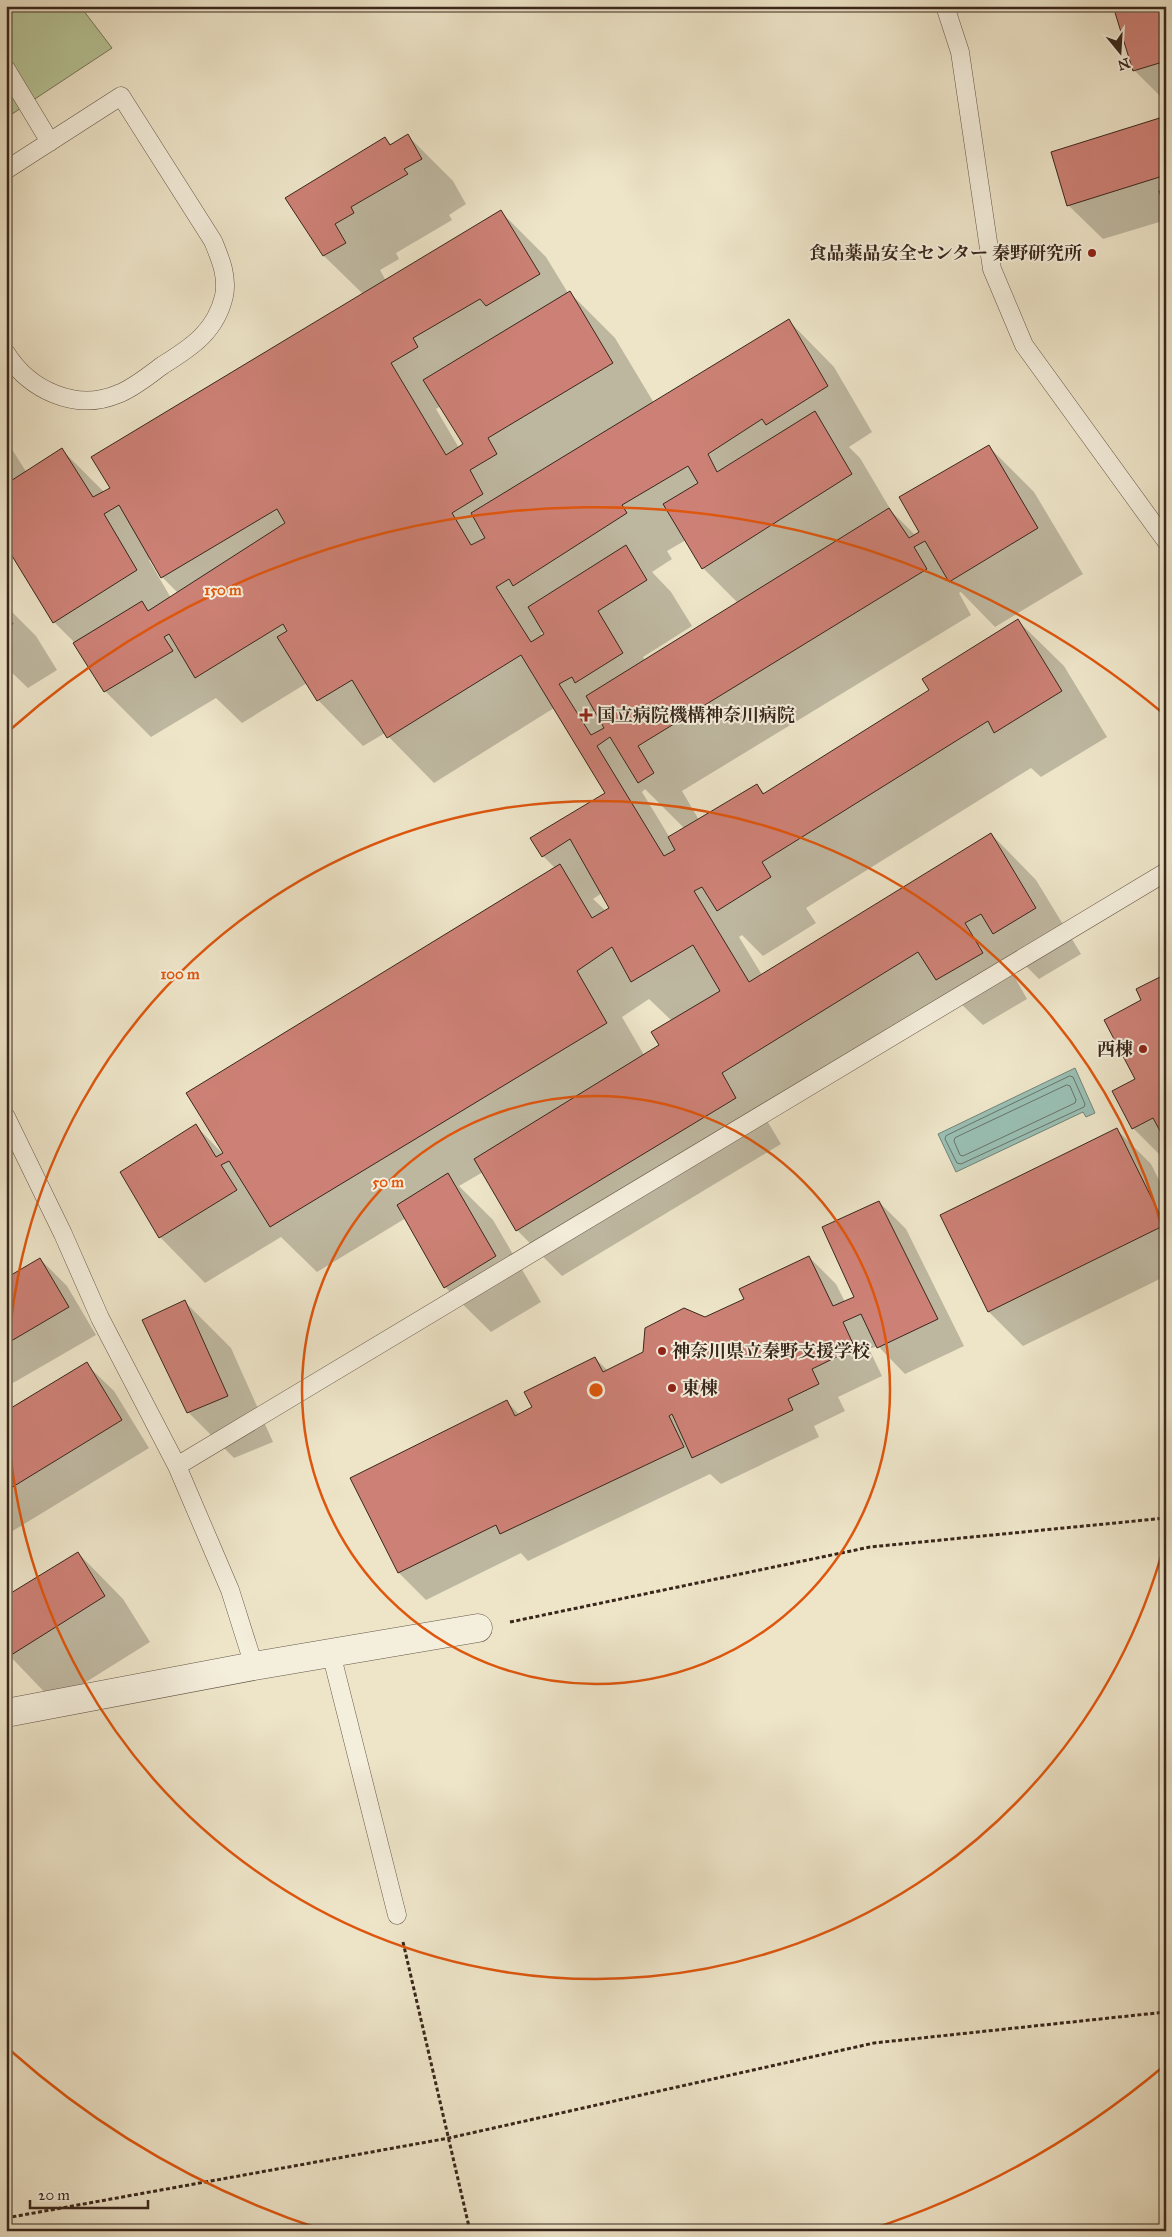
<svg xmlns="http://www.w3.org/2000/svg" width="1172" height="2237" viewBox="0 0 1172 2237" font-family="'IM FELL Great Primer','Noto Serif JP',serif">
<style>
.green{fill:#b7c598;stroke:#78765a}
.water{fill:#99bfb4;stroke:#738277}
.shadow{fill:#0003;fill-rule:evenodd}
.lines{fill:none;stroke-linecap:round;stroke-linejoin:round}
.shore{stroke:#697368;stroke-width:1}
.building{fill:#cd8176;stroke:#39271c}
.lane-casing{stroke:#665647;stroke-width:19}
.street-casing{stroke:#665647;stroke-width:29}
.path{stroke:#39271c;stroke-width:3;stroke-dasharray:4 2.5;stroke-linecap:butt}
.lane{stroke:#f4eedc;stroke-width:18}
.street{stroke:#f4eedc;stroke-width:28}
.ring{fill:none;stroke:#df560d;stroke-width:2.5}
.poi-dot{fill:#8f2418;stroke:#f4eedc;stroke-width:2}
.labels{text-anchor:middle;dominant-baseline:central;stroke-width:4;stroke-linejoin:round;paint-order:stroke}
.poi-label{font-size:18px;font-weight:bold;fill:#39271c;stroke:#f4eedc;text-anchor:start}
.centre{fill:#df560d;stroke:#f4eedc;stroke-width:2.5}
.ring-label{font-size:15px;text-anchor:middle;font-weight:bold;fill:#df560d;stroke:#f4eedc;stroke-width:4;stroke-linejoin:round;paint-order:stroke}
</style>
<rect width="100%" height="100%" fill="#eee5c9"/>
<filter id="stains"><feTurbulence type="fractalNoise" baseFrequency=".004" numOctaves="4"/><feColorMatrix values="0 0 0 0 .2 0 0 0 0 .09 0 0 0 0 .02 0 0 0 .5 -.17"/></filter>
<radialGradient id="worn" r=".72"><stop offset=".6" stop-color="#630" stop-opacity="0"/><stop offset="1" stop-color="#630" stop-opacity=".3"/></radialGradient>
<path class="green" d="M6 6H80L112 48 6 118Z"/>
<path class="water" d="M1075 1068 1095 1113 1086 1117 1083 1112 956 1172 938 1134Z"/>
<path class="shadow" d="M1166 6V102L1134 70Z
M1166 117V220L1103 239 1068 205Z
M408 136 453 181 466 204 449 215 452 220 396 253 399 259 380 270 386 281 500 211 546 257 568 293H570L615 338 654 403 789 321 834 367 872 432 849 447 860 458 892 512 916 536 988 446 1034 492 1083 574 995 627 961 592 959 593 971 615 682 791 699 820 757 785 765 794 931 690 1018 621 1064 666 1107 737 1041 777 1031 768 806 908 816 923 763 956 742 935 739 937 762 975 991 834 1036 880 1081 954 1039 979 1022 962 1010 969 1027 999 983 1025 958 1001 766 1119 781 1144 562 1276 517 1230 483 1172 459 1186 493 1220 541 1302 491 1332 445 1287 406 1218 317 1272 281 1237 205 1283 160 1237 122 1172 196 1126 223 1154 555 868 543 856 606 793 554 708 434 783 385 733 363 746 318 700 307 683 242 723 216 698 151 737 105 691 76 644 54 622 6 543V440L27 473 62 450 104 492 363 294 324 256 287 198 385 139 392 145ZM441 406 465 445 459 448 436 409ZM686 540 703 568 738 603 645 661 643 657 692 626 671 592 652 572 672 559 667 551ZM152 559 162 577 178 593 171 598 149 560ZM544 631 546 634 543 636 541 633ZM645 789 685 829 670 838 642 792ZM602 893 611 908 606 911 593 899ZM649 999 672 1021 661 1045 644 1055 622 1017Z
M6 606 36 636 57 670 28 688 6 667Z
M1166 975V1161L1133 1128 1143 1001Z
M1116 1129 1151 1164 1166 1194V1276L1023 1346 989 1312Z
M879 1202 906 1229 964 1346 905 1374 878 1346 869 1349 882 1376 838 1397 845 1411 814 1426 819 1437 721 1484 710 1474 528 1561 521 1553 426 1600 399 1573 507 1402 520 1415 534 1407 595 1358 608 1371 705 1319 746 1300 809 1257 836 1284 845 1302 856 1297Z
M40 1259 67 1286 96 1335 6 1387V1279Z
M185 1302 231 1348 273 1442 234 1458 188 1412Z
M86 1364 114 1391 149 1448 6 1535V1412Z
M78 1553 123 1599 150 1642 54 1702 6 1652V1597Z"/>
<g class="lines">
<path class="shore" d="M1070 1076 1073 1077 1085 1104 1084 1107 961 1164 957 1163 945 1139 946 1136Z
M1067 1085 1070 1086 1076 1100 1075 1103 963 1156 960 1155 954 1141 955 1138Z"/>
</g>
<path class="building" d="M1113 6H1166V61L1133 71Z
M1166 116V175L1067 206 1051 152Z
M408 134 422 159 404 169 408 174 351 207 354 213 335 224 346 243 323 256 285 198 385 137 390 145Z
M1166 189V212L1159 191Z
M501 210 540 274 486 306 480 299 413 338 418 347 391 363 446 455 463 444 423 380 570 291 613 363 488 438 497 454 470 470 483 494 452 513 471 545 485 538 471 513 789 319 828 386 766 425 762 419 708 454 717 472 815 411 852 474 702 569 663 504 698 483 688 466 622 505 627 513 513 586 509 579 496 587 531 642 544 634 528 607 626 545 647 580 598 611 623 653 575 683 572 677 559 684 591 735 604 728 586 696 889 508 909 538 919 532 899 497 989 445 1038 528 949 582 925 541 914 547 927 569 638 746 654 773 638 783 610 737 597 746 664 856 675 850 668 837 757 784 763 794 929 690 922 679 1018 619 1062 691 994 733 988 721 762 862 771 877 717 911 702 887 694 891 749 982 991 833 1036 908 993 934 981 914 965 923 983 953 936 980 918 952 722 1073 736 1098 516 1231 474 1159 659 1045 651 1032 720 991 693 945 631 982 612 947 577 971 607 1023 270 1227 229 1161 221 1165 237 1190 159 1238 120 1172 196 1124 216 1157 223 1153 186 1093 560 864 592 918 609 908 570 839 542 857 530 838 605 793 521 655 387 738 352 680 317 701 277 637 287 631 283 624 195 678 169 634 164 637 173 651 104 692 73 643 142 601 148 611 285 523 277 509 161 578 119 505 104 514 137 570 53 623 6 546V484L62 448 93 497 110 488 91 457Z
M6 614 13 624 6 628Z
M1166 974V1142L1153 1118 1132 1129 1112 1091 1135 1079 1104 1020 1141 1000 1136 989Z
M1117 1128 1165 1225 988 1312 940 1215Z
M448 1173 496 1256 444 1288 397 1205Z
M879 1201 938 1319 877 1348 861 1314 843 1322 855 1348 812 1369 819 1384 788 1399 793 1410 692 1458 672 1414 669 1416 684 1447 500 1534 496 1525 398 1573 350 1478 507 1400 515 1416 532 1407 524 1392 595 1357 603 1372 643 1352 645 1328 684 1308 705 1317 744 1299 739 1289 809 1256 833 1306 854 1297 822 1227Z
M40 1258 69 1307 6 1344V1278Z
M185 1300 228 1396 187 1413 142 1320Z
M87 1362 122 1420 6 1491V1411Z
M78 1552 105 1596 8 1657 6 1596Z"/>
<g class="lines">
<g class="lane-casing">
<path id="lane" d="M945 6 960 52 992 269 1024 345 1166 541
M6 69 50 142
M6 170 121 96 213 241C220 258 228 276 224 296 216 331 192 347 163 365 149 375 134 388 118 394 76 412 29 390 6 353
M6 1117 63 1234 100 1318 177 1466 230 1590 254 1666
M177 1466 1166 872
M331 1653 397 1915"/>
</g>
<g class="street-casing">
<path id="street" d="M6 1713 254 1666 478 1628"/>
</g>
<path class="path" d="M510 1622 870 1547 1166 1518
M403 1942 470 2231
M6 2218 449 2138 874 2043 1166 2012"/>
<use href="#lane" class="lane"/>
<use href="#street" class="street"/>
</g>
<g class="ring">
<circle cx="596" cy="1390" r="294"/>
<path d="M1165 1542A589 589 0 1 1 1165 1238"/>
<path d="M1164 2066A883 883 0 0 1 869 2230M323 2230A883 883 0 0 1 11 2051M11 729A883 883 0 0 1 1164 714"/>
</g>
<g class="poi-dot">
<circle cx="1092" cy="253" r="5"/>
<path d="M583.5 707.5h5v5h5v5h-5v5h-5v-5h-5v-5h5z"/>
<circle cx="1143" cy="1049" r="5"/>
<circle cx="662" cy="1351" r="5"/>
<circle cx="672" cy="1388" r="5"/>
</g>
<g class="labels">
<g class="poi-label">
<text x="1082" y="253" text-anchor="end">食品薬品安全センター 秦野研究所</text>
<text x="597" y="715">国立病院機構神奈川病院</text>
<text x="1133" y="1049" text-anchor="end">西棟</text>
<text x="672" y="1351">神奈川県立秦野支援学校</text>
<text x="682" y="1388">東棟</text>
</g>
</g>
<circle cx="596" cy="1390" r="8" class="centre"/>
<g class="ring-label">
<text x="223" y="595">150 m</text>
<text x="180" y="979">100 m</text>
<text x="388" y="1187">50 m</text>
</g>
<rect width="1172" height="2237" fill="none" stroke="#eee5c9" stroke-width="25"/>
<rect x="8" y="8" width="1157" height="2222" fill="none" stroke="#39271c" stroke-width="2.5"/>
<rect x="12" y="12" width="1147" height="2212" fill="none" stroke="#39271c"/>
<g transform="translate(1120 52) rotate(162)" stroke="#f4eedc" stroke-width="4" paint-order="stroke">
<path d="M0-4L9 19L0 12L-9 19Z" fill="#39271c"/>
<text y="-8" font-size="14" font-weight="bold" text-anchor="middle" fill="#39271c">N</text>
</g>
<path d="M30 2200v8h118v-8" fill="none" stroke="#39271c" stroke-width="2.5"/>
<text x="38" y="2200" font-size="15" fill="#39271c" stroke="#f4eedc" stroke-width="4" paint-order="stroke">20 m</text>
<rect width="100%" height="100%" filter="url(#stains)"/>
<rect width="100%" height="100%" fill="url(#worn)"/>
</svg>
